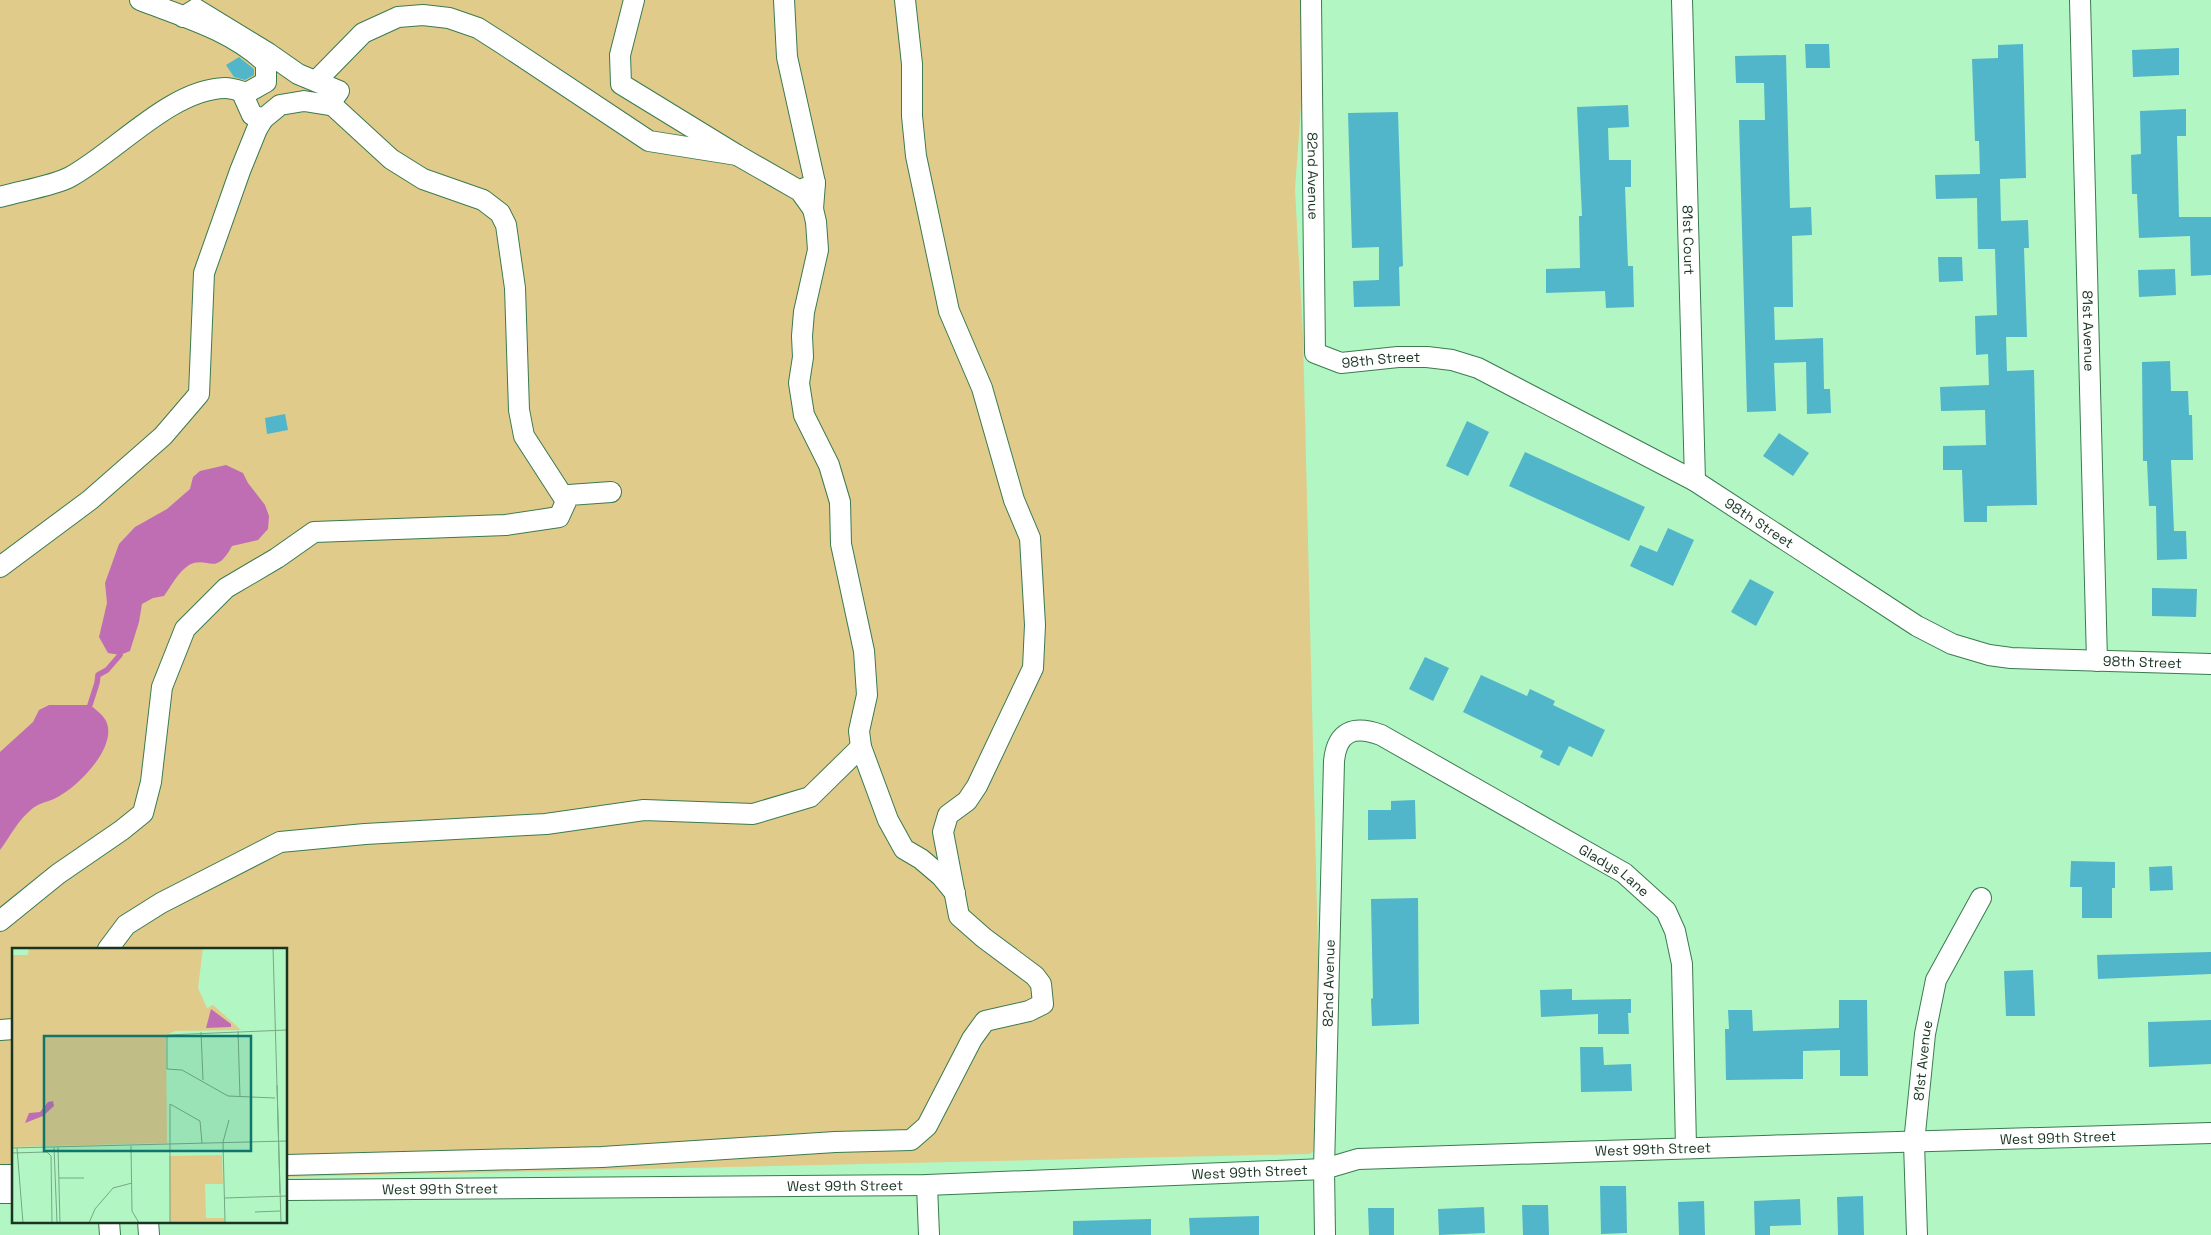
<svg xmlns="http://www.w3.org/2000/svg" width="2211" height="1235" viewBox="0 0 2211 1235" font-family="'Space Grotesk',sans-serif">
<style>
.green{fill:#e0cb8b}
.water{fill:#bf6eb4}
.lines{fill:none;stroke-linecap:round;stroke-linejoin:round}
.stream{stroke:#bf6eb4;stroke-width:5.5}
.building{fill:#51b6ca}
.minor-casing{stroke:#3a7b4f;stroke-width:22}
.minor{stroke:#fff;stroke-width:20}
.labels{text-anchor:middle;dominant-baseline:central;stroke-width:5;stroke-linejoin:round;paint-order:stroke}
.street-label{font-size:14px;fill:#193522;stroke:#b2f6c4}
.inset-road{fill:none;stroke:#75a983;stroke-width:1}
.view{fill:#0f766e;fill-opacity:0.15;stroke:#0f766e;stroke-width:2.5}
.inset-edge{fill:none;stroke:#193522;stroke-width:2.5}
</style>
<rect width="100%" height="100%" fill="#b2f6c4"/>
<path class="green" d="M0 0H1303V76L1295 190 1303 335 1322 1117 1317 1148 1310 1154 286 1177V949H14V1183H0Z"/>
<path class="water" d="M226 465 243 473 248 483 265 505 269 516 268 529 258 540 232 546C215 578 208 555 189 565 178 572 172 585 164 596L153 598 142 604 139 622 130 651 120 655 108 653 99 637 107 603 105 583 119 544 135 527 167 509 190 489 193 477 200 471Z
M49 705H90C95 709 103 715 106 721 118 746 80 784 61 795 53 801 41 802 33 808 17 821 12 834 0 850V752L33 722 39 710Z"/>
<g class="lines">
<path class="stream" d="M90 705 97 683 98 675 107 670 120 655"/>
</g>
<path class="building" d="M1805 44H1829L1830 68H1806Z
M2023 44 2026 178 2000 179 2001 221 2028 220 2029 248H2024L2027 337H2006L2007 371 2034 370 2037 505 1987 506V522H1964L1962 470H1943V446L1986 445 1985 410 1941 411 1940 387 1989 385 1988 354 1976 355 1975 316 1997 315 1995 249H1978L1977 198 1936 199 1935 175 1980 174 1979 141H1975L1972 59 1998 58V45Z
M2179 48V75L2133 77 2132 50Z
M1786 55 1790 208 1811 207 1812 235 1792 236 1793 307H1774L1775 340 1823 338 1824 389H1830L1831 413 1807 414 1806 362 1774 363 1776 411 1747 412 1739 120H1765L1764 83H1736L1735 56Z
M239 57 254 69V75L245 80 234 77 226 65Z
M1628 105 1629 127 1608 128 1609 160H1631V187H1625L1628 266H1633L1634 307 1606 308 1605 291 1546 293V269L1580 268 1579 216H1582L1577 107Z
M2186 109V136H2177L2179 217H2211V275L2191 276 2190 236 2139 238 2137 194H2132L2131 155 2141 154 2140 111Z
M1398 112 1403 266 1399 267 1400 306 1354 307 1353 281 1379 280V247L1352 248 1348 113Z
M1938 257H1962L1963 281 1939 282Z
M2175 269 2176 295 2139 297 2138 270Z
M2170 361 2171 391H2188L2189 415H2192L2193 460H2171L2174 531H2186L2187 559 2157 560 2156 506H2149L2147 461H2143L2142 362Z
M285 414 288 430 267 434 265 418Z
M1467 421 1489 432 1468 476 1446 466Z
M1779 433 1809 453 1793 476 1763 456Z
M1525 452 1645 507 1629 541 1509 486Z
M1668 528 1694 540 1673 586 1630 566 1640 545 1657 552Z
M1750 579 1774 592 1756 626 1731 612Z
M2152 588 2197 589 2196 617 2152 616Z
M1425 657 1449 668 1433 701 1409 689Z
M1481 675 1527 696 1530 689 1555 701 1553 705 1605 730 1592 757 1569 746 1559 766 1540 757 1543 751 1463 712Z
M1415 800 1416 839 1368 840V810H1391V801Z
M2071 861 2115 862V888H2112V918H2082V887H2070Z
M2172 866 2173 890 2150 891 2149 867Z
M1418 898 1419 1024 1372 1026 1371 999 1373 998 1371 899Z
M2211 952V974L2098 979 2097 955Z
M2033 970 2035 1016H2006L2004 971Z
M1572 989V1000L1631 999V1013H1628L1629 1034H1598V1014L1541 1017 1540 990Z
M1839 1000H1867L1868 1076H1840V1050L1803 1051V1079L1726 1080 1725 1029H1729L1728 1010H1752L1753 1031 1839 1028Z
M2211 1020V1064L2149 1067 2148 1022Z
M1580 1047H1603L1604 1065 1631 1064 1632 1091 1581 1092Z
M1600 1186H1626L1627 1233 1601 1234Z
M1863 1196 1864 1235H1838L1837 1197Z
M1800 1199 1801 1225 1770 1226V1235H1755L1754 1201Z
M1704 1201 1705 1235H1679L1678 1202Z
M1522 1205H1548L1549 1235H1523Z
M1484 1207 1485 1233 1439 1235 1438 1209Z
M1368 1208H1394V1235H1369Z
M1259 1216V1235H1190L1189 1218Z
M1151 1219V1235H1073V1221Z"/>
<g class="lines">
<g class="minor-casing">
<g id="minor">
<path d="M140 0C184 17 231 30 266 63V82L243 95 252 115 263 119 280 105 304 101 329 105 339 91 298 74 268 53 196 9 183 17"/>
<path d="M634 0 620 55 621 84 737 155 800 191 813 209 815 183 811 199 805 188 800 191"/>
<path d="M784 0 787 57 815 183"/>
<path id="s1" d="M1311 0 1315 353 1341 363 1398 357H1427L1452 360 1478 368 1695 481 1917 626 1952 644 1989 655 2011 658 2211 664"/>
<path id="s2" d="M1682 0 1695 481"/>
<path id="s3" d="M2080 0 2097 661"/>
<path d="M316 81 363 33 398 17 423 15 449 18 478 28 503 44 649 141 737 155"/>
<path d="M330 103 391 159 423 179 483 200 500 213 506 225 515 288 519 410 524 436 566 501"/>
<path d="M0 197C20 191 53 186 70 177 116 152 171 89 225 88 232 88 240 91 247 93"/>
<path d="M813 209 816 222 818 250 804 312 802 336 803 357 799 383 804 415 829 465 840 502 841 544 864 651 867 695 859 731 861 747 888 820 904 849 921 859 941 876 955 893"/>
<path d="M0 567 90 500 163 436 199 394 204 273 240 171 257 129 263 119"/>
<path d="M0 921 58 874 122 830 143 813 151 782 162 687 185 629 226 588 277 558 314 532 506 525 559 517 569 495 611 492"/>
<path d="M108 949 126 925 161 903 280 842 365 834 546 824 644 810 753 814 810 797 861 747"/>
<path d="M0 1030 14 1029"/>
<path d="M286 1165 602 1157 835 1142 911 1140 927 1126 972 1039 985 1021 1029 1011 1043 1004 1041 984 1035 976 984 938 959 916 943 832 948 815 967 801 977 786 1033 668 1035 625 1030 538 1014 500 982 388 949 311 916 156 912 116V64L905 0"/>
<path d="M0 1175H14"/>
<path d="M927 1185 929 1235"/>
<path id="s4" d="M286 1190 927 1185 1324 1169 1358 1159C1642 1148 1927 1142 2211 1133"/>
<path d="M0 1193H14"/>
<path d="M109 1221 110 1235"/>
<path d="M148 1221 149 1235"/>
<path id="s5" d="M1325 1235 1324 1169 1334 761C1337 731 1354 725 1381 735L1624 873 1666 911 1675 931 1682 964 1686 1147"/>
<path id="s6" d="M1917 1235 1914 1143 1925 1034 1936 980 1981 898"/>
</g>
</g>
<use href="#minor" class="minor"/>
</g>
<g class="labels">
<g class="street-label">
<text stroke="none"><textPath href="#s1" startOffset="176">82nd Avenue</textPath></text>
<text stroke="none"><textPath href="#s2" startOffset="240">81st Court</textPath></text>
<text stroke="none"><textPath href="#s3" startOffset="331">81st Avenue</textPath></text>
<text stroke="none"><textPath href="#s1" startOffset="421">98th Street</textPath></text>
<text stroke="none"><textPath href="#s1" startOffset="841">98th Street</textPath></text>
<text stroke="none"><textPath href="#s1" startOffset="1261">98th Street</textPath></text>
<text stroke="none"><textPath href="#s5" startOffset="810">Gladys Lane</textPath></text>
<text stroke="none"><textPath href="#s5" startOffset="252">82nd Avenue</textPath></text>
<text stroke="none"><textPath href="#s6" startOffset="175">81st Avenue</textPath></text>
<text stroke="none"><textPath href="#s4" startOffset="1774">West 99th Street</textPath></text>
<text stroke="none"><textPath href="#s4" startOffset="1369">West 99th Street</textPath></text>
<text stroke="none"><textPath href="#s4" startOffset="964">West 99th Street</textPath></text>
<text stroke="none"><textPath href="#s4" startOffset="559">West 99th Street</textPath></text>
<text stroke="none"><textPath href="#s4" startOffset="154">West 99th Street</textPath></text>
</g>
</g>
<g transform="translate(12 948)">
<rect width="275" height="275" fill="#b2f6c4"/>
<path d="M17 0H191L186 40 195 60 201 57 229 82 163 83 154 87 155 195 0 199V7H16ZM210 207 211 236H193L194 270H212V275H158L157 208Z" fill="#e0cb8b"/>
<path d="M199 61 219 76V79L194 80ZM41 153 42 158 31 168 13 175 17 165 28 164 36 154Z" fill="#bf6eb4"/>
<path class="inset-road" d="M261 0 269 275M226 83 228 149M189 84 191 132M265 137 268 245M263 150 216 148 170 122 155 121V87L275 82M119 198 120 263 127 275M42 199 45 275M46 199 48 275M0 200 275 193M5 200 11 275M0 205 35 204 39 208 40 275M47 230H72M213 250 275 248M243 264 268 263M77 275 83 261 101 240 120 235M158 275V156L188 173 190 195M213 275 211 194 217 172"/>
<path class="view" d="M32 88H239V203H32Z"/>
<rect width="275" height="275" class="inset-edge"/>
</g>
</svg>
